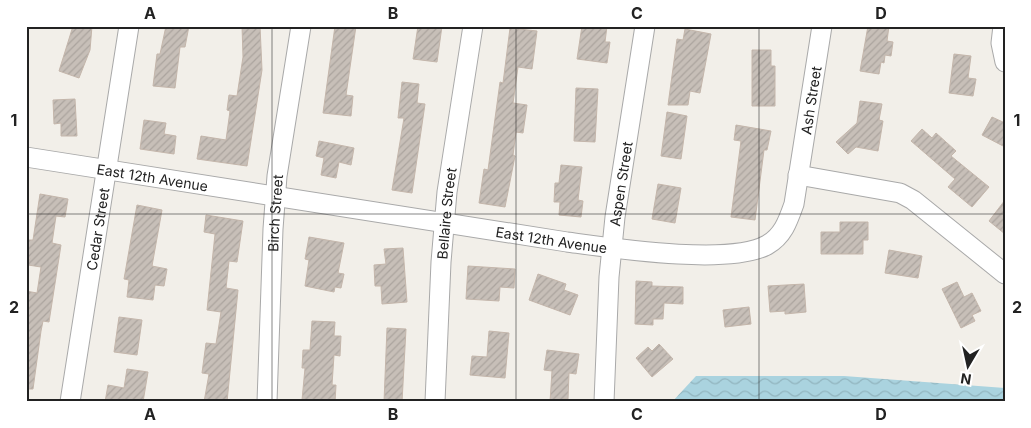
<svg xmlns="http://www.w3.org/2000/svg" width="1031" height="428" viewBox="0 0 1031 428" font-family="Inter,sans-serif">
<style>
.water{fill:url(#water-waves)}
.building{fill:url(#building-hatch);stroke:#c4b6ab}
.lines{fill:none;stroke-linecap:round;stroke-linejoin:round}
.minor-casing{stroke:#a9a9a9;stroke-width:21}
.minor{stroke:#fff;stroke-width:19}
.grid{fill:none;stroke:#222;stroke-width:1;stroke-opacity:0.55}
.labels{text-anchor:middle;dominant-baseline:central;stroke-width:4;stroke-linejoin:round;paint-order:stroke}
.street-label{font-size:14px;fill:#222;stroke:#fff}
.neatline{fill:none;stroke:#222;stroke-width:2}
.grid-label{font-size:16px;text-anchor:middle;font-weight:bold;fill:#222}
</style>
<defs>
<pattern id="water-waves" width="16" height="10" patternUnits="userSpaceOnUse" patternTransform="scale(1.25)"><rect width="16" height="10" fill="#aad3df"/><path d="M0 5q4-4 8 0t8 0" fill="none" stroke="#92b5bf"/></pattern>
<pattern id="building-hatch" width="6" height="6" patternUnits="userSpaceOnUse" patternTransform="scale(1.25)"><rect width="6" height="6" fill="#c7bfb8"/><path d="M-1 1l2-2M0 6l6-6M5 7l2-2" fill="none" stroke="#aba49e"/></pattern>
</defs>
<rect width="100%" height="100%" fill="#f2efe9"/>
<path class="water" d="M696 376H844L1005 388V402H672Z"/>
<path class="building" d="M73 26H92L90 50 79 78 59 71Z
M166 26H189L185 47H180L175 88 153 86 157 54H160Z
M242 26H260L262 70 247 166 197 159 201 136 226 140 230 111 227 110 229 95 237 96 243 57Z
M335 26H356L346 95 353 96 351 116 323 113Z
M418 26H442L437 62 413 59Z
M582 26H607L605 42H610L607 63 577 59Z
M868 26H889L887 41 893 42 891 56 885 55 884 63 881 62 879 74 860 71Z
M510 28 537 31 532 69 518 67 513 103 527 105 523 133 516 132 513 155 515 156 505 207 479 203 484 169 488 170 500 82 503 83Z
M685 29 711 34 700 93 690 91 688 105H668L677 39 683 40Z
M752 50H771V66H775V106H752Z
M954 54 971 56 968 78 976 79 973 96 949 93Z
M402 82 419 84 417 103 425 104 412 193 392 190 404 118H398Z
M576 88 598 89 595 142 574 141Z
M75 99 77 136H61V123L54 124 53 100Z
M860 101 882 104 879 120 883 121 878 151 856 147 848 154 836 142 857 123Z
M667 112 687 116 681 159 661 156Z
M992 117 1005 123V147L982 135Z
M144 120 166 123 164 134 176 136 174 154 140 149Z
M736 125 771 131 767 150H764L755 220 731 217 741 141 734 140Z
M922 129 932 138 936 133 956 151 951 156 989 187 972 207 948 187 955 179 911 141Z
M319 141 354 148 351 165 339 162 336 178 321 175 324 158 316 156Z
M561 165 582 167 578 200 583 201 581 217 559 215 560 202H554L555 183H559Z
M658 184 681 188 675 223 652 219Z
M40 194 68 199 65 217 56 216 52 243 61 245 49 322 43 321 41 331 33 389H26V291L37 293 41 267 28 265 30 258H26V249L28 240H33Z
M1005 200V234L989 221Z
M137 205 162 210 152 266 167 269 164 286 155 285 153 300 127 297 129 280 124 279Z
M206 215 243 221 237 262 229 261 226 288 238 290 227 402H204L209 374 202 373 206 343 216 344 221 312 207 310 215 234 204 232Z
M840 222H868V240H863V254H821V232H840Z
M309 237 344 243 338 273 344 274 341 288 335 287 334 292 305 286 309 260 305 259Z
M403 248 407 302 382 304 381 286H375L374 265 386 264 384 249Z
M889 250 922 256 918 278 885 273Z
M468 266 515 269 514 288 500 287 499 301 466 299Z
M538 274 566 284 564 290 578 295 570 315 529 300Z
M636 281 652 282V286L683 287V304L664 303 663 319H653V325L635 324Z
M957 282 964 297 972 293 981 311 972 315 975 321 961 328 942 289Z
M804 284 806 312 785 314V311L770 312 768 286Z
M749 307 751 324 725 327 723 310Z
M119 317 142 320 137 355 114 352Z
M312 321 335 322 334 336H341L340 356 334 355 332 385H336L335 402 302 400 305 368H302L303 350H310Z
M387 328 406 329 402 402H384Z
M489 331 509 333 505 378 470 375 472 356 487 357Z
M659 344 673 359 652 377 636 358 648 347 652 351Z
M547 350 579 354 576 374 569 373 568 399H563V402H550L552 371 544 370Z
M127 369 148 372 143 402H105L108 385 124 388Z"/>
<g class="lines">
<g class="minor-casing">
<g id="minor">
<path d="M1003 26 1001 43 1005 62"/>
<path id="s1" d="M26 157 567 242C612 248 730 266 767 245 783 236 788 221 794 204L822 26"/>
<path d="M798 175 900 193 913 200 1005 274"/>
<path id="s2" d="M70 402 129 26"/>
<path id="s3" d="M267 402 273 229 277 176 301 26"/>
<path id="s4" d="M435 402 441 262 447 192 473 26"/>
<path id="s5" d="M604 402 609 277 615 217 645 26"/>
</g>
</g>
<use href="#minor" class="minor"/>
</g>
<path class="grid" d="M272 26V402M516 26V402M759 26V402M26 214H1005"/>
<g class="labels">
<g class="street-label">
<text stroke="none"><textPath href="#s1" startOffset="905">Ash Street</textPath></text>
<text stroke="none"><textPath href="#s1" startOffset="128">East 12th Avenue</textPath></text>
<text stroke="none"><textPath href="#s5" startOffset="219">Aspen Street</textPath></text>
<text stroke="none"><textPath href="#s3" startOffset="189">Birch Street</textPath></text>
<text stroke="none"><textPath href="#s4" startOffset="189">Bellaire Street</textPath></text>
<text stroke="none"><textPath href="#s2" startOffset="175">Cedar Street</textPath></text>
<text stroke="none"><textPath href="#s1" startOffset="532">East 12th Avenue</textPath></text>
</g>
</g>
<rect width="1031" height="428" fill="none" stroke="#ffffff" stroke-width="55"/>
<g transform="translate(968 366) rotate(189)" stroke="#ffffff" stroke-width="4" paint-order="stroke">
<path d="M0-4L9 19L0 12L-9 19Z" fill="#222222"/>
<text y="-8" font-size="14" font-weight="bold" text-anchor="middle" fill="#222222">N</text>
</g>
<rect x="28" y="28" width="976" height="372" class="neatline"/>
<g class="grid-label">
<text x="150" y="19">A</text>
<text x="393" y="19">B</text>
<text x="637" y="19">C</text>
<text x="881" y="19">D</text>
<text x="14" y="126">1</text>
<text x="1017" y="126">1</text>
<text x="14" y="313">2</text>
<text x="1017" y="313">2</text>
<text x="150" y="420">A</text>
<text x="393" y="420">B</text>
<text x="637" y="420">C</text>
<text x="881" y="420">D</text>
</g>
</svg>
